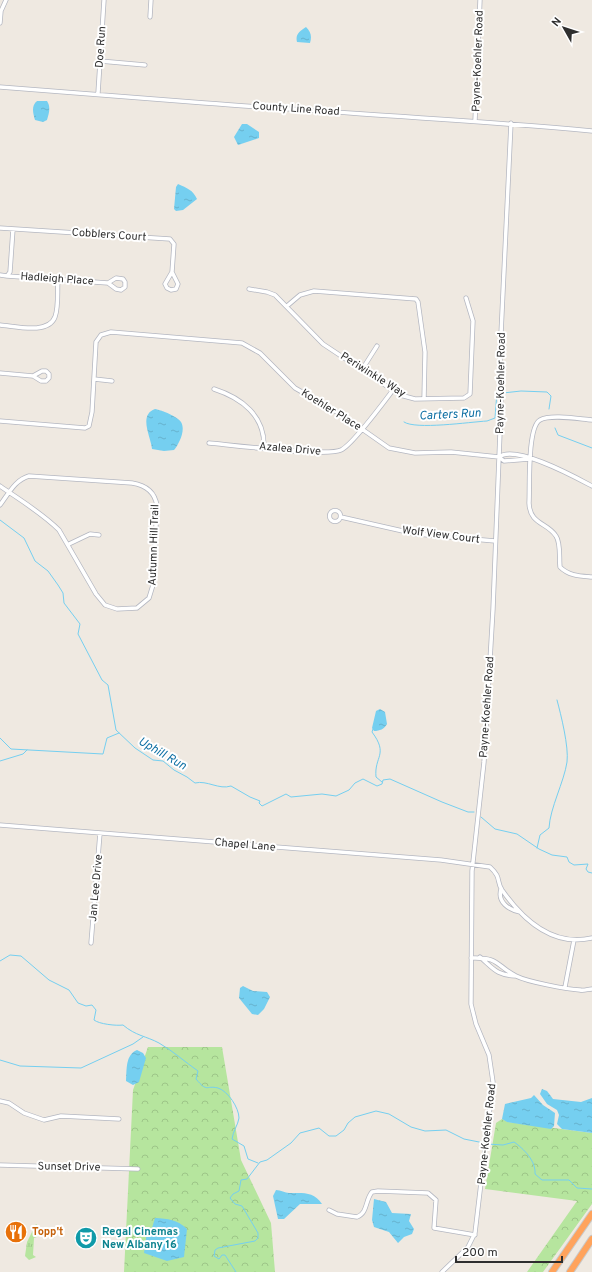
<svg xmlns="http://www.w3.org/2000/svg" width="592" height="1272" viewBox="0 0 592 1272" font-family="Overpass,sans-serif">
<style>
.grass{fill:url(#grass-tufts)}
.forest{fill:url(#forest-crowns)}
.water{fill:url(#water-ripples)}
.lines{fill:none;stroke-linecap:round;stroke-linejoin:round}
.stream{stroke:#75cff0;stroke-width:1}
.street-casing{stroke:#b4b7c1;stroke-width:5}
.highway-casing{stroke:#c9c9c9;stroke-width:8}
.street{stroke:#fff;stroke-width:3.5}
.highway{stroke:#ffa35c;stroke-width:6}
.labels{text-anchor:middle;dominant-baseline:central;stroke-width:4;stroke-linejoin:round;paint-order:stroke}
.street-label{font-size:11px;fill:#2e2e2e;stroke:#fff}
.food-label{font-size:11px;font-weight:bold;fill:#c56008;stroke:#fff;text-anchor:start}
.culture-label{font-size:11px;font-weight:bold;fill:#0d838f;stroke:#fff;text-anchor:start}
.water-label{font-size:12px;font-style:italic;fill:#0d6fa3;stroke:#fff}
</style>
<defs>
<pattern id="grass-tufts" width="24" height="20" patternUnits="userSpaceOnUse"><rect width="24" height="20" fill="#b6e59e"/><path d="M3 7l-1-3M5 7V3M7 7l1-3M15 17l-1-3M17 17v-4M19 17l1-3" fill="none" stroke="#9dc588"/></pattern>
<pattern id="forest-crowns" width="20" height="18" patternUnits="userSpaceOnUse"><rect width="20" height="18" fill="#b6e59e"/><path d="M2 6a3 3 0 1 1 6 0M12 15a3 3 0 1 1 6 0" fill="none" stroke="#9dc588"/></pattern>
<pattern id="water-ripples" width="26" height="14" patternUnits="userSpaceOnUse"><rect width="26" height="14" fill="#75cff0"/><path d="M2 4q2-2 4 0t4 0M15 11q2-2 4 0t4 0" fill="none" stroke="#66b2ce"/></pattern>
</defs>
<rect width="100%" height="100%" fill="#efe9e1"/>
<path class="grass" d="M36 1224 38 1226 37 1237 34 1238 33 1255 36 1257 29 1260 25 1256 27 1242Z"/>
<path class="forest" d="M148 1047H222L241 1160 271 1223 275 1272H124L133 1090Z
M502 1119 508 1122 592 1133V1204L543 1272H527L577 1201 485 1189 496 1123Z"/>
<path class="water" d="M306 27C311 32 312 36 310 43L297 42C295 34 300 31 306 27Z
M37 101H47C51 107 49 113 47 120L43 122 35 120C33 113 31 106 37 101Z
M242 124H247L259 132V138L238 145 234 137Z
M178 184C187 188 193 190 197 199L183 210 176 211 174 209 176 187Z
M155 409C162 410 178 417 181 422 186 430 179 444 174 450L164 451 152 449C151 437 138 415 155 409Z
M380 709 385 712 387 724C384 729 380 731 374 731L372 728 376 711Z
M243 986 253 991 267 992 270 997 264 1009 258 1015 252 1014 239 998 240 988Z
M137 1050 143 1053 146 1058 139 1082 133 1085 126 1081C127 1070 125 1055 137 1050Z
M542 1089 547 1091 553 1099 581 1102 592 1098V1133L562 1129 557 1124 559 1115 557 1110 547 1104 540 1094Z
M534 1095 543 1105 555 1113 554 1126 551 1129 507 1122 502 1119 505 1104 531 1098Z
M276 1190C281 1190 285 1193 289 1193 302 1193 314 1191 322 1204H300L284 1219H278L273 1196Z
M374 1199 386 1202 392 1213 411 1214 409 1221 414 1229 412 1234 404 1237 398 1243 389 1232 374 1227 372 1220Z
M155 1218C168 1219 177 1219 187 1229L184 1257 167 1261 144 1253 147 1231 152 1228Z"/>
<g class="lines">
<path class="stream" d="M503 393 521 391 547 392 551 396 549 409
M404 422C415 430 470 422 487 421L495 418 497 392
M555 428 558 435 592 448
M0 520 24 538 35 561 48 571 58 585 63 593 64 603 80 624 78 634 102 680 108 685 116 730 135 748 153 760 163 761 174 770 187 777 195 783C207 780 219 790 231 786L250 797 260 801 259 803 262 806 286 794 291 797 322 794 336 796 349 790 355 783 363 779 377 786 382 784 383 780 390 779 442 802 468 812H474
M373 729 372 732C389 755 374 756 376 777L382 782
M0 738 11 749 103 754 107 738 119 733
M0 761 23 754 27 750
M481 817 495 829 517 834 539 849 552 855 567 857 569 862 574 865 588 864 586 869 588 872 592 873
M537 848 540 835 549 828C550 808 564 782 567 762 569 747 561 715 557 700
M0 961 10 955 21 956 49 980 69 990 78 1003 86 1006 92 1005 96 1010 94 1020C99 1024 116 1026 123 1025 136 1036 146 1036 159 1043 173 1051 185 1062 198 1071L196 1079C208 1093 205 1085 218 1088 228 1091 239 1108 239 1118 238 1125 233 1131 232 1139L244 1146 248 1159 258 1163
M0 1060 20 1066 81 1068 133 1044 143 1037
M487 1144 503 1145 514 1142C524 1149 536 1161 535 1174L542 1180H569L577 1188 592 1189
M236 1272 225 1255H222L219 1259 214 1256 215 1250 218 1248 255 1241 258 1238V1233L242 1206 235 1204 230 1198 233 1194 239 1191 241 1180 247 1179 260 1162 267 1160 291 1143 300 1133 319 1128 329 1136H336L344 1130 348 1123 355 1117 376 1111 389 1114 411 1127 425 1131 446 1130 464 1139 484 1143"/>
<g class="street-casing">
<path id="street" d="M150 17 151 0
M0 23 1 11 6 0
M100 61 145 65
M0 87C69 92 137 98 205 103 334 113 463 119 592 131
M98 93 104 0
M475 121 480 0
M0 228 170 239 174 244 172 272
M172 272 178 284 176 289 171 290 167 288 165 284Z
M0 275 7 276 10 272 13 229
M7 276 108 283
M116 278 123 279 125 282V287L121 290 116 289 108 283Z
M249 289 267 292 275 295 323 344 400 395 415 399 464 398 470 394 473 321 466 298
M287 306 300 295 314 291 416 299 418 302 425 352 424 399
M0 325C15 326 48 335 55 317 59 306 57 291 58 280
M363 368 377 346
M42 371H46L49 374V378L46 381H41L33 376Z
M0 373 33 376
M94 379 112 381
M214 389C242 398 265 416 264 447
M592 420C579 419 551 414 540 420 527 427 530 488 529 503 530 525 547 522 556 536 561 543 559 558 560 567 569 576 580 576 592 577
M0 421 85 428 89 426 92 412 96 342 101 335 111 332 242 343 260 353 295 388 342 415 389 448 415 453 451 452 499 457
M209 443C231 445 327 457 341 450 352 445 384 402 393 390
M499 457C515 444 575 477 592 486
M499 457 504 461 529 459
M0 486C20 500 42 513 59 530L96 594 105 605 117 609 137 608 149 598 153 585 157 506C155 492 145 485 132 483L29 476C15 480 9 493 0 505
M329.5 516a5.5 5.5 0 1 1 11 0a5.5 5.5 0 1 1-11 0Z
M341 517 416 534 495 541
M69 544 90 534 99 535
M0 825 441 860 490 867C502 878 496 881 502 890 523 920 553 947 592 938
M501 889C497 902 509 910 520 912
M91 943 100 833
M480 957C494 969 496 975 516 976
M471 958C500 957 495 965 516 976 528 982 566 989 580 990 584 991 588 989 592 989
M565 987 574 940
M0 1101 9 1103 24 1113 44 1120 61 1116 119 1119
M0 1165 138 1169
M329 1210 337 1214 357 1217C368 1213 365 1200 372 1192L378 1191 428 1193 436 1200 434 1228 475 1235
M442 1272 468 1247 475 1233 493 1082 489 1055 476 1024 471 1004 472 871 484 762 493 609 501 407 500 355 511 123"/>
</g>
<g class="highway-casing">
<path id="highway" d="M552 1272 592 1214
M570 1272 592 1239"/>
</g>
<use href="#street" class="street"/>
<use href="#highway" class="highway"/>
</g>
<defs>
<g id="restaurant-disc" transform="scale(1.15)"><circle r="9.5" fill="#e8710a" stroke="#fff"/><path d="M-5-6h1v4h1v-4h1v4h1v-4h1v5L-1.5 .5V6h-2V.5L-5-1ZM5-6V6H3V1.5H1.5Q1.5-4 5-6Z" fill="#fff"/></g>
<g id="theatre-disc" transform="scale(1.15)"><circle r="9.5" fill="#0f9aa8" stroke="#fff"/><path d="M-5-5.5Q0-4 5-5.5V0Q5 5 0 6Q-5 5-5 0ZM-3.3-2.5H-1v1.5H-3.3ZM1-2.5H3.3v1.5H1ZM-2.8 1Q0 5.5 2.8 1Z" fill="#fff"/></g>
</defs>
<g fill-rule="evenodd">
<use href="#restaurant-disc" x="16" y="1232"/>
<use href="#theatre-disc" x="86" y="1238"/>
</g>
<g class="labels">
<g class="street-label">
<text transform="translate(101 47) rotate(-86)">Doe Run</text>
<text transform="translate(478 61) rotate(-88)">Payne-Koehler Road</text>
<text transform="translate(296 109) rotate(4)">County Line Road</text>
<text transform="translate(109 235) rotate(4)">Cobblers Court</text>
<text transform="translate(57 279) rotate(4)">Hadleigh Place</text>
<text transform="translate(373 375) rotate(32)">Periwinkle Way</text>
<text transform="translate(501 383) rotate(-89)">Payne-Koehler Road</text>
<text transform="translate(331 410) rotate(32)">Koehler Place</text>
<text transform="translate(290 449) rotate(5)">Azalea Drive</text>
<text transform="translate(441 535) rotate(7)">Wolf View Court</text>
<text transform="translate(154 545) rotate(-88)">Autumn Hill Trail</text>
<text transform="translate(487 707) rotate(-86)">Payne-Koehler Road</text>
<text transform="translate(245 845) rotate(5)">Chapel Lane</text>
<text transform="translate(96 888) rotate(-85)">Jan Lee Drive</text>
<text transform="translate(487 1134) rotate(-84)">Payne-Koehler Road</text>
<text transform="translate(69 1167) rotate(1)">Sunset Drive</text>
</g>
<g class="food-label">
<text x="32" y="1232">Topp't</text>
</g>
<g class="culture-label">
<text x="102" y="1232">Regal Cinemas<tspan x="102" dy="13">New Albany 16</tspan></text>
</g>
<g class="water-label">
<text transform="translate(450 415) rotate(-3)">Carters Run</text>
<text transform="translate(162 754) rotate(30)">Uphill Run</text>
</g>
</g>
<g transform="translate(564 28) rotate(309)" stroke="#ffffff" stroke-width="3" paint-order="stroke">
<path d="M0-3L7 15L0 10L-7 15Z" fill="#2e2e2e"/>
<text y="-6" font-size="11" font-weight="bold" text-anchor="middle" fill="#2e2e2e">N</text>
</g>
<path d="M456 1256v6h106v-6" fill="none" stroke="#2e2e2e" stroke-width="2"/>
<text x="462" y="1256" font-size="12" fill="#2e2e2e" stroke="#ffffff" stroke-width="3" paint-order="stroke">200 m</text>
</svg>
